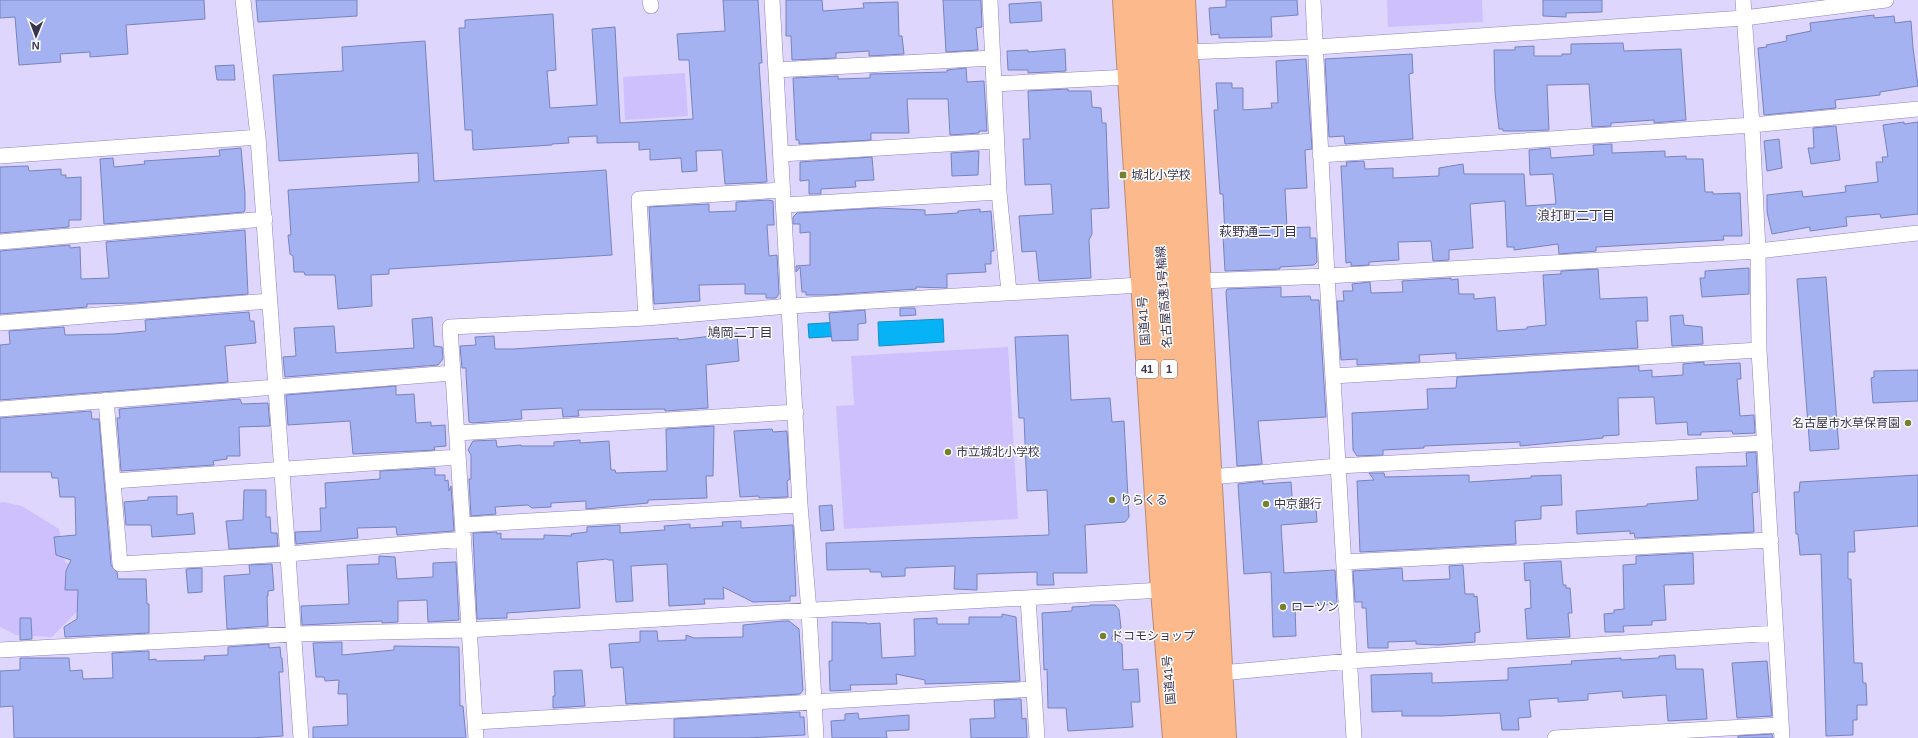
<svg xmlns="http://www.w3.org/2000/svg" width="1918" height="738" viewBox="0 0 1918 738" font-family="Helvetica,'Noto Sans JP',sans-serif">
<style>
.green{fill:#cec0fc}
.water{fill:#07b3f7;stroke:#168dc4}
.building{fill:#a5b2f1;stroke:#7783bf}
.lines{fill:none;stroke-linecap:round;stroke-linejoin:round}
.street-casing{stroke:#9081be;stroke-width:16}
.highway-casing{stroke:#b88a76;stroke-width:24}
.street{stroke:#fff;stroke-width:15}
.highway{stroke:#fcb98c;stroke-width:22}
.poi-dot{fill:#77802c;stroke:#fefefe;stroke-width:1.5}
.labels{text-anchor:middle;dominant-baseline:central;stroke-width:3;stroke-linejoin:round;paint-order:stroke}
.shield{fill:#fefefe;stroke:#757183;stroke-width:1}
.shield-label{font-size:11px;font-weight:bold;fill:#3a344e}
.poi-label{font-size:12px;fill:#3a344e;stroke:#fefefe;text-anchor:start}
.street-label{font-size:12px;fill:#3a344e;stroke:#fefefe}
.neighbourhood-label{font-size:13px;fill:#3a344e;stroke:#fefefe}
</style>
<rect width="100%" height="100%" fill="#dfd6fe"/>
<path class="green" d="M1387 0H1482L1483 22 1388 27Z
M685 73 688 116 625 120 623 77Z
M1008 347 1018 519 844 529 836 406 854 405 851 356Z
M3 502 22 506 59 529 65 562 104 584 52 637 16 635 0 627V503Z"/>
<path class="water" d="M943 319 944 342 879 346 878 322Z
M840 322 841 336 809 338 808 324Z"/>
<path class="building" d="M0 0H204L205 19 126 25 128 54 90 57V52L60 54 61 62 19 65 15 17 0 18Z
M256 0H357V16L258 22Z
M723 0H758L762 63H759L767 182 725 184 722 150 696 151 697 171 682 172 681 158 650 160V149L639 150V142L597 143V136L568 137 569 143 552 144V145L473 150 472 130H465L459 28H465V20L553 14 556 70 547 71 550 108 597 105 592 29 615 27 620 123 693 119 689 60H679L677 34 725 31Z
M786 0H822L823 11 864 8 863 3 898 2 899 36H902L904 54 869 56V51L836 53V58L792 60 791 36H786Z
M943 0H981L982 27 976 28 978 50 946 52Z
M1226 0H1297L1298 15 1271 17 1272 37 1219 38V34L1211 35 1209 8 1226 7Z
M1543 0H1602V12L1566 13V17L1543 16Z
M1041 2 1042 21 1010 23 1009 4Z
M1874 15V18L1894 16 1895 23 1911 21 1913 48 1918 86 1880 92V95L1835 100 1836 108 1764 115 1758 48 1767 47 1766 45 1787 41 1786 36 1811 31 1810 23Z
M425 41 434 181 606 170 612 255 389 269V274L371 275 372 306 338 309 335 275H305L304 272H294L293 256 290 254 288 235H291L288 190 419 182 418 153 279 161 273 75 343 71 342 47Z
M1623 43 1624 51 1681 49 1686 120 1654 123V120L1611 123V126L1592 127 1589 84 1547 85 1549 130 1521 131H1503V129H1499L1495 92 1494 50H1515V47L1534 46V56H1562V54H1571V44Z
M1065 49 1066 71 1028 73V70H1008L1007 51 1028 50V52Z
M1412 54 1413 73 1409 74 1413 139 1345 144 1344 136 1329 137 1325 59Z
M1306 59 1312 149 1305 150 1307 188 1285 189 1287 228 1310 227V238H1316L1317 262 1314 265 1280 267V269L1225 271 1223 236H1225L1223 194H1220L1214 110H1218L1216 83H1232V88H1243V110L1272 108 1271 103H1278L1276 61Z
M234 65 235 80H217L215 66Z
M966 68 967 82 984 81 987 131H979V133L950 135 948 99H907L909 133H871V140L799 144V140H796L793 78 838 76V79L870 78V74L947 72V70Z
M1068 89V91H1091L1092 107 1101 108 1102 123H1106L1109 208 1091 209 1092 234 1089 240 1091 278 1039 281 1036 251 1022 252 1019 216 1053 214 1051 184 1025 185 1023 139H1030L1028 91Z
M1904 122V124L1918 122V214L1881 218 1880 214 1846 217 1847 226 1810 231V227L1772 234 1767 212V195L1802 191 1803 197 1846 192 1845 186 1878 182 1876 162H1883L1882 157H1888L1883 125Z
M1836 126 1840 160 1811 164 1808 148H1814L1813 128Z
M1779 139 1782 168 1767 171 1764 141Z
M1612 144V153L1665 151V157L1686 156V159H1703L1705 192H1713V194L1740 193 1742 236H1723L1724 240 1596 247V251L1559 254 1558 244 1514 250V247H1507L1505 201 1470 204 1473 248 1449 250V260L1433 261 1431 241 1398 242 1399 260 1369 262V265L1351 266V262L1346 263 1341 166H1347L1346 162 1364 161 1365 169 1393 168V178L1439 176V168L1463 164 1464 174H1524L1526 206 1556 204 1553 174 1530 175 1529 150 1550 148 1551 158 1594 155 1593 145Z
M241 148 245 194V210L244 212 104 224 100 159 113 158 114 167 145 164 144 161 220 156 219 150Z
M979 151 978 175 952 176 951 153Z
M872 157 874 180 855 181 856 187 821 189V194H809V180L800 181V162Z
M28 166 29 171 61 169V175H66V178L81 177V220H69V227L0 233V167Z
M768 200 773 201 774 225H767L769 256 777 255 779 294 776 298H766V294H745V284L699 285 700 301 654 304 649 207 709 204V212L736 211V202Z
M878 208 925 210V215L958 213V211L980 209V212L991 211 994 251H991V264H985L986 272 947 274V288L916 287V289L828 295H806V292H802L800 267 796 272V266L810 265V232L800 233V224H793V217L797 213Z
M245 230 248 294 134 303 87 304V307L0 314V251L70 245V248L80 247 81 279 109 278 106 242Z
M1749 268V294L1702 297 1700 278H1705V271Z
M1598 269 1600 299 1647 297 1648 321H1636L1638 348 1456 359V353L1419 355 1420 362 1357 365V359L1341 360 1337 301H1344L1343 291H1353L1352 284 1370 282 1371 293 1403 292 1402 281 1451 278V280L1458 279 1459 294H1474V299L1495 297 1497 331 1527 329V327L1546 325 1543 275 1561 274V271Z
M1826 277 1839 449 1810 451 1797 279Z
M1281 287V297L1310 296 1311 300H1319L1326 417 1258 421 1262 464 1237 466 1226 292 1227 289Z
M900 308H915L916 315 900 316Z
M865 310 866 323 858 324V340L832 341 829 313Z
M249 312 250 321H254L256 343 225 346 228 382 0 400V345L10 344 9 331 64 327 65 335 114 334 146 331 145 320Z
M1683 315 1684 325 1702 327 1703 344 1672 346 1670 316Z
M432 317 434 346 442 347 443 359 438 365 285 377 283 357 296 356 294 328 334 326 336 353 414 348 412 319Z
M737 333 739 361 706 365 708 408 665 411V409L578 410 579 416 563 417 562 408 521 410 522 419 473 423 469 422 466 374V368H462L460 346 476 345 475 337 494 336 495 349H513L678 338V340Z
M1068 335 1071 400 1110 398 1112 422 1124 421 1129 517 1125 522 1085 525 1087 573H1053L1054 585H1037V572L977 574V590L954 589 955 566 905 568V576L882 577 881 572H870V569L827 570 826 543 1049 535 1047 490 1027 491 1024 418H1019L1015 337Z
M1704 362V365L1740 363 1741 379H1737L1740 416 1754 415 1755 433 1733 434 1732 431 1701 432V435H1688L1687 422 1656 424 1654 397 1618 398 1619 435 1603 436V438L1520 446V442L1424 446V448L1383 450V455L1357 456 1353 450 1352 413 1428 409 1427 389 1456 388 1457 377 1639 366V371L1652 370V377L1683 375V364Z
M1918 370V401L1873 403 1871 378 1874 377V371Z
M396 386V395L414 394 416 423 431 422V426L445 425 446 446 434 447 435 450 353 454 350 421 288 425 286 395Z
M240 399 242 404 268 403 270 426 239 427 240 456H227V459L213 461 214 465 121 471 117 418H120L119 409Z
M91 411 92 419H99L111 565 117 572 118 579H146L147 604H149V633L65 637 64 627 77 619 78 590H65L66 571 71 560 56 555 54 537 76 535 75 497H60L58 478H52L51 472H0V418Z
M714 426 713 476H706L707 498 648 500V503L586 509V501L551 503V507L532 508 528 505 495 507 496 514 471 516 469 479H471V455L468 450 473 441 496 440 497 447 521 445V446H554V442L580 440V443L609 441 611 470H615L616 473 667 471 666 429Z
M772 429 773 432 787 431 790 479 787 481 788 497 759 498V496L740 497 734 431Z
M1756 452 1758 492 1752 493 1754 532 1635 538 1634 533 1630 534V531L1577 534 1576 511 1647 506V504L1698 500 1696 467 1747 466 1746 453Z
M435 468V475H445V481L448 480 449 491 451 486 454 531 397 535 396 527 357 528 358 538 296 544 295 532 321 531 320 508H326L325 483 380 479V471Z
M1369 473H1384L1385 477 1469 475V482L1531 478V476L1561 475 1562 505 1541 506V519L1515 521 1516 544 1360 552 1357 481 1374 480Z
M1918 475V526L1854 531 1855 552H1848V579H1851L1854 663H1862L1863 683H1866L1867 705H1857V720H1853V735L1826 736 1821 554 1800 555 1798 534H1796L1794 492H1799L1800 482Z
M1263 481V484L1291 482 1293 509 1316 508 1317 522 1281 525 1284 573 1335 570 1337 604 1295 607 1296 636 1273 637 1271 572 1244 574 1238 484Z
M244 490H266V517H270L271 533H277L278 546 229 549 226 521 243 520Z
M177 496V515L193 513 195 534 152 537 151 525H126L124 502 148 500V497Z
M832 505 834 530 821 531 819 506Z
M741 521V528L793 525 796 596H790V601L753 602 723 587 724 599H704L705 604 669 606 667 564 631 566 633 601 616 602 613 560H608L607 559 577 562 580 608 507 613V618L477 619 473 533 497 532V534L501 533V539H544V535L572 536 571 534 587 532V527L620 525V533L665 530 664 526 690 524V528L723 526 722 522Z
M1693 553 1694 584 1664 585 1666 620 1652 621V625L1623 626 1624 632H1605L1604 614 1614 613V610L1624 609 1623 565 1636 564V556Z
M379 556 395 557 397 579 433 577V563L456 562 459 620 428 622 427 600 398 601V622L382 623V621L302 625 301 606 349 604 347 565 379 564Z
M1561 561 1563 585H1566V588H1570L1572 613H1568L1570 637 1527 639 1525 609 1531 608 1530 580 1525 581 1524 563Z
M272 564 274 590 268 591V596H267L268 626 227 629 224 576 250 574 249 565Z
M1463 565 1465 594H1474V597L1477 596 1480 632 1475 633V642L1439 645 1416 644V641L1388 642V648H1368L1366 608H1362V602H1355L1353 571 1402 568 1403 581 1425 580 1450 579 1449 566Z
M201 568H202V592L188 593 186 569Z
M1090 605H1115L1119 610 1121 628 1111 638 1122 644 1123 670 1138 669 1140 702H1131L1133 727 1068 731 1066 708H1048L1047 669 1044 670 1042 613 1072 611V607L1090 606Z
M1002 614 1016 617 1020 681 925 684V680L896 674 897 684 850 685 851 690 830 691 829 661H832V622L867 623V624L880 623 882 658 915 656 914 619 937 618V624H969V617H1002Z
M20 618H31L32 639 20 640Z
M783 621H789L799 629 803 690 800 694 626 704 623 667 611 668 609 644 640 642V631H657L658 641 686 640V635L694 638 743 637V625Z
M342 642V655L394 650V646L459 647 460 706H463L466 738H313V727L348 725 347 694H338L339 680 325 681 324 677H316L313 643Z
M269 644V648L280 647 281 658H282L283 672H279L283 736 250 738H14L13 706 0 707V671L20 670V658H69L70 671 82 670 83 679 113 678 112 653 149 651V660L156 659V661L205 660 204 656 228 655V647Z
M1675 655 1676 669H1703L1707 719 1668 721 1666 695 1623 698 1622 691 1588 694V700L1558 702V698L1529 700 1531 717 1518 718 1519 730H1502L1500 713 1442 716H1402V711L1372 712 1371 675 1432 673V683L1508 680V668L1572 664 1571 661 1621 658V660L1659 658V656Z
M1767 661 1772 716 1737 718 1732 663Z
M582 670 585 706 553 708V696H555L554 671Z
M1021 699 1022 719 1026 718 1027 738H971L970 719 995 718 994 700Z
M800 712V717H804L805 735 747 738H674V719Z
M858 713 859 719 909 715V730L886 731 887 738H832L831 721 845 720V714Z
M1772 734 1773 738H1738V736Z"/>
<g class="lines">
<g class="street-casing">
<path id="street" d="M243 0 258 137 301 738
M650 0 651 6
M772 0 800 505 809 611 816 738
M990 0 999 192 1009 292
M1313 0 1327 276 1354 738
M1743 0 1752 125 1758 251 1759 350 1782 738
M1187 52 1316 47 1744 18 1886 0
M776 70 993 58
M994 84 1129 77
M781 154 996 141
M1320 155 1752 125 1918 109
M0 156 258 137
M784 205 999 192
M0 242 265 219
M1199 281 1327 276 1758 251 1918 233
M646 318 639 199 783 190
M0 323 269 301
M1333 376 1759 350
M106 400 120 564 288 554 464 539
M0 409 452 373
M457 433 796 412
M1210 477 1338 466 1765 443
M113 481 458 457
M463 525 800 505
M1344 562 1771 540
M1028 598 1037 738
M0 650 295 634 468 630 1162 590
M1221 673 1350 661 1776 633
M475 722 1034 689
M476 738 450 327 646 318 790 306 1141 285
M1555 738 1780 725"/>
</g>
<g class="highway-casing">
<path id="highway" d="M1124 0 1162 590 1174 738
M1144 0 1193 738
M1164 0 1208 738
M1184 0 1225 738"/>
</g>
<use href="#street" class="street"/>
<use href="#highway" class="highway"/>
</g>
<g class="poi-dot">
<rect x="1119" y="171" width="8" height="8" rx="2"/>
<circle cx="1908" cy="423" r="4"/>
<circle cx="948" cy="452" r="4"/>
<circle cx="1112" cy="500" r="4"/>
<circle cx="1266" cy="504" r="4"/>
<circle cx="1283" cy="607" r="4"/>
<circle cx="1103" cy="636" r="4"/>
</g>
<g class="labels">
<g class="shield">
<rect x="1136" y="360" width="22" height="18" rx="3"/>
<rect x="1161" y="360" width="16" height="18" rx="3"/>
</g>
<g class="shield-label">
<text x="1147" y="369">41</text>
<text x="1169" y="369">1</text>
</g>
<g class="poi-label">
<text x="1131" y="175">城北小学校</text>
<text x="1900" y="423" text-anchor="end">名古屋市水草保育園</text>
<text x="956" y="452">市立城北小学校</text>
<text x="1120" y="500">りらくる</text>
<text x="1274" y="504">中京銀行</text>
<text x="1291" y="607">ローソン</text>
<text x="1111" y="636">ドコモショップ</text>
</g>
<g class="street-label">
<text transform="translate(1164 297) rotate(-94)">名古屋高速1号楠線</text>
<text transform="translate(1144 321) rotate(-94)">国道41号</text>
<text transform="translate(1169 680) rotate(-95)">国道41号</text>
</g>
<g class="neighbourhood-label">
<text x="1576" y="215">浪打町二丁目</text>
<text x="1258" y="231">萩野通二丁目</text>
<text x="740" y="332">鳩岡二丁目</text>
</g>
</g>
<g transform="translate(36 36) rotate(181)" stroke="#fefefe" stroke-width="3" paint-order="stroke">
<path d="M0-3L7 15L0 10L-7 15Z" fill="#3a344e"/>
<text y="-6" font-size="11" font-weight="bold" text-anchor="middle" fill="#3a344e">N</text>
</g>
</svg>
